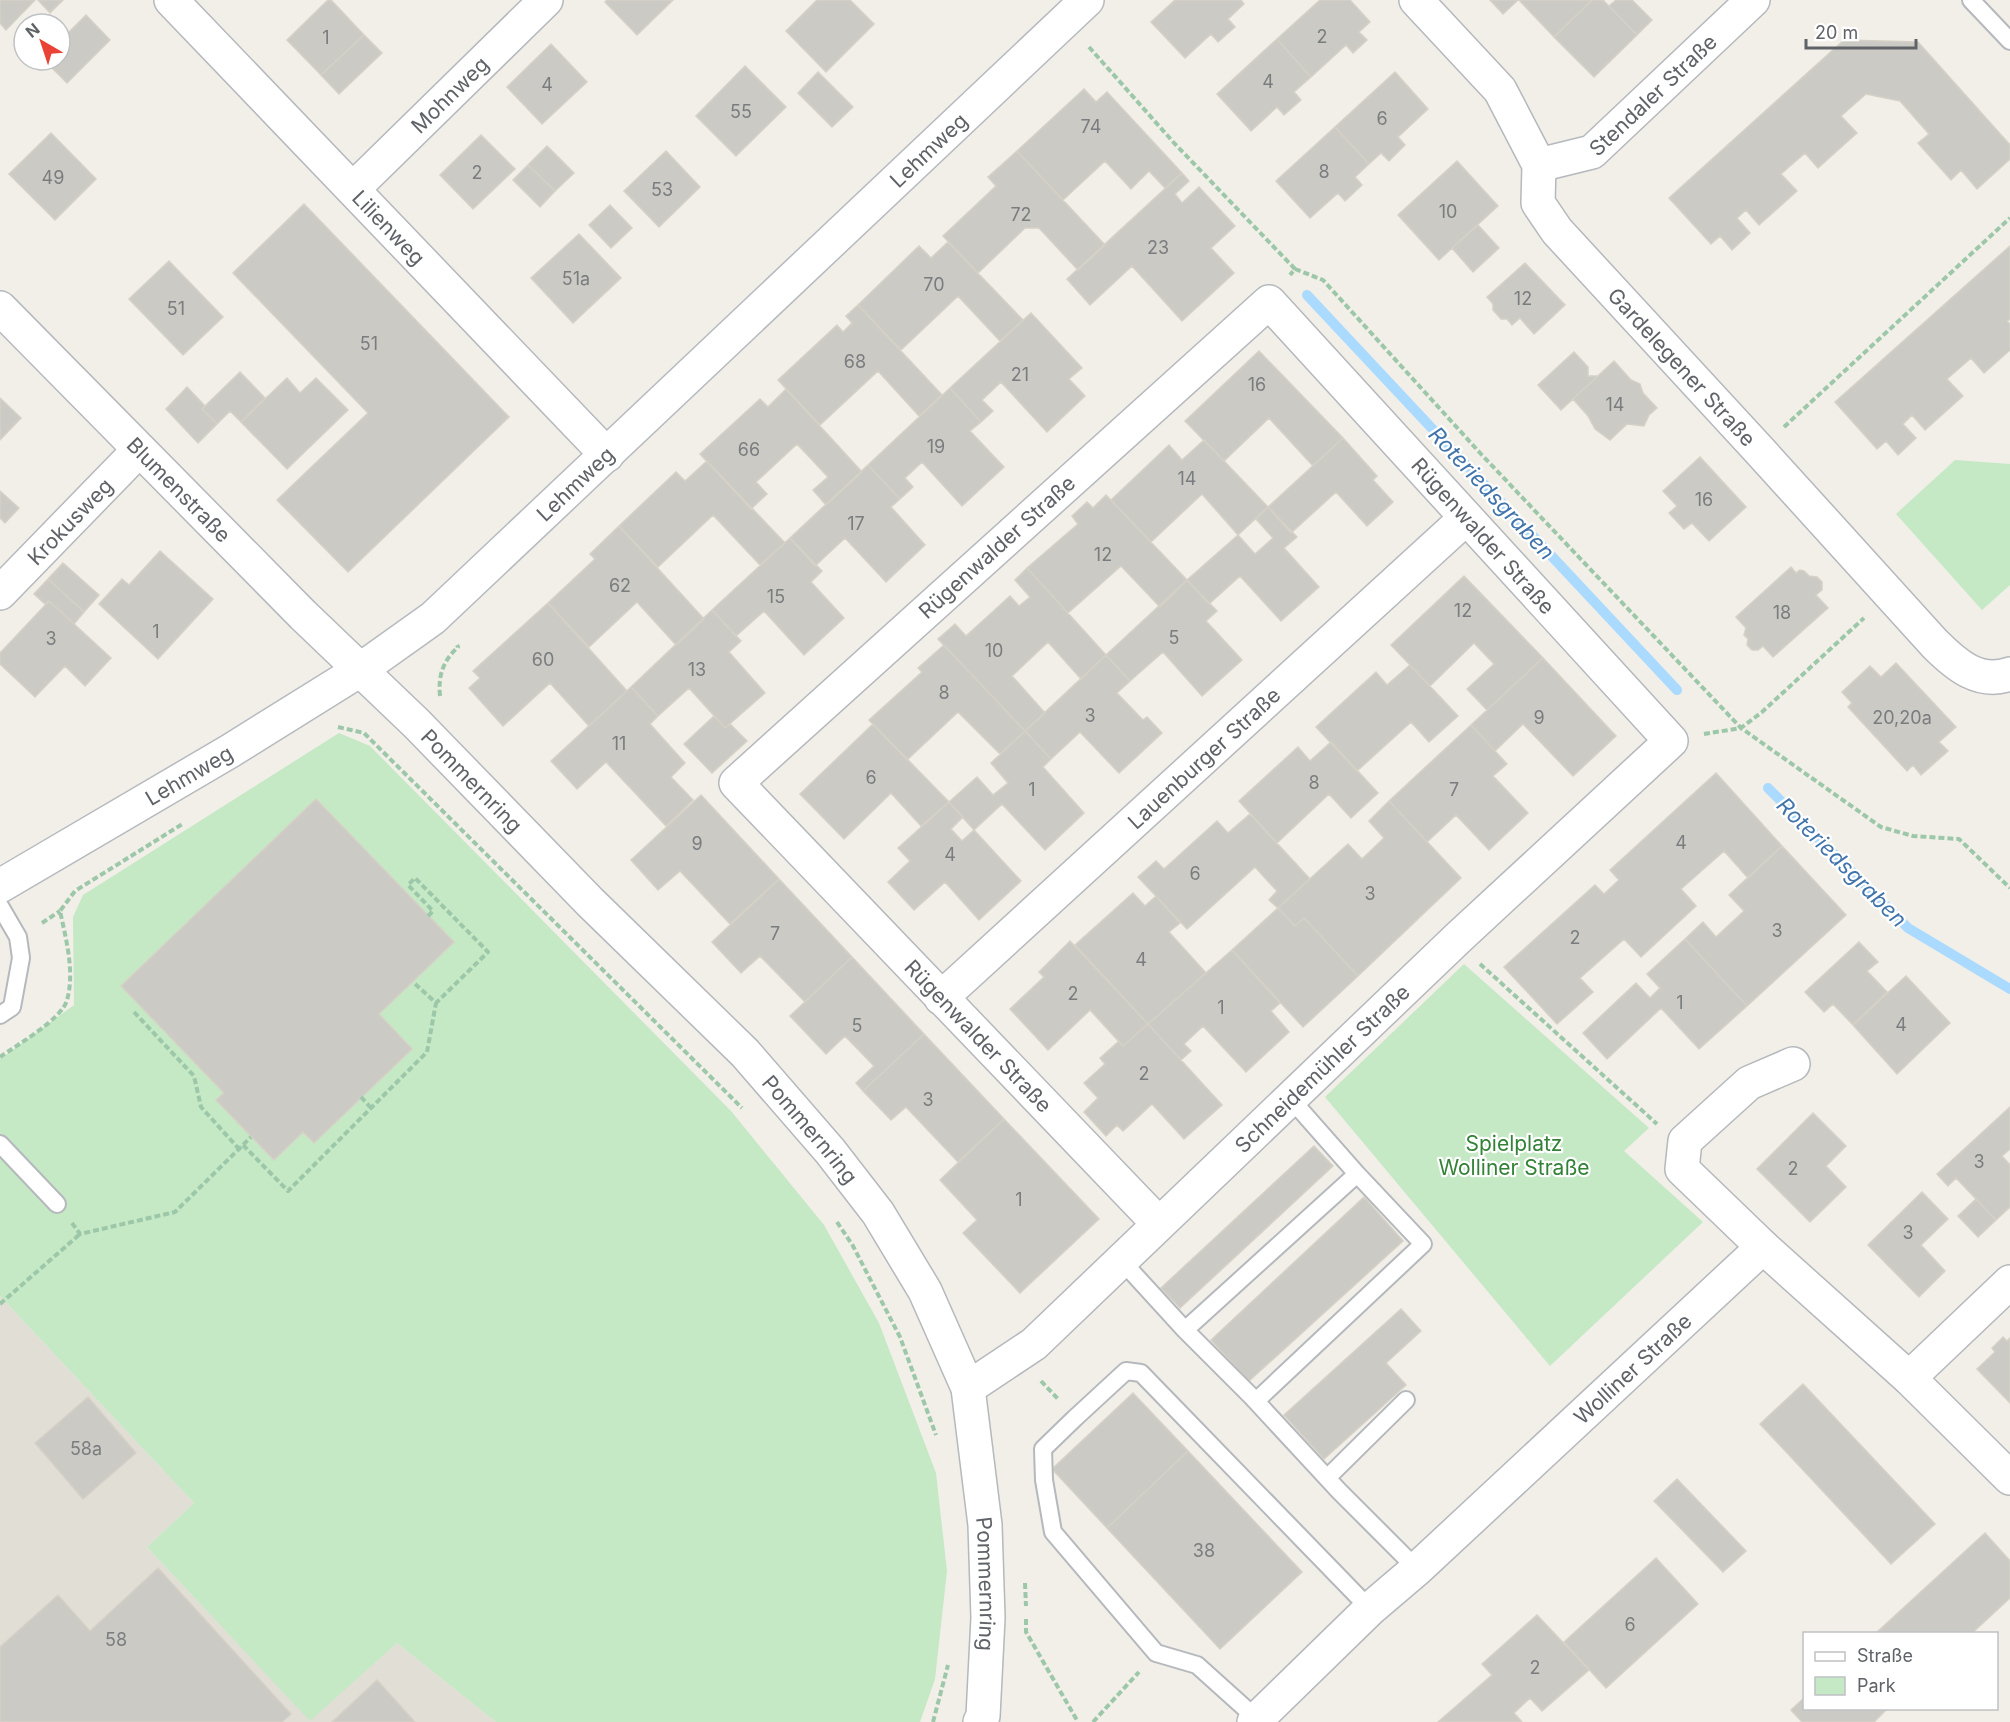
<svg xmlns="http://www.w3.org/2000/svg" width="2010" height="1722" viewBox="0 0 2010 1722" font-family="Inter,sans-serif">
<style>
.education{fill:#e1ded6}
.green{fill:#c5e8c5}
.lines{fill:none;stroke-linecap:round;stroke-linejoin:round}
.stream{stroke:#aadaff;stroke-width:10}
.building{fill:#cccac5;stroke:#d6d1c6;stroke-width:1.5}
.lane-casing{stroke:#b5b8bc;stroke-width:20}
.street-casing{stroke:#b5b8bc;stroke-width:36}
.secondary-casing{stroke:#b6babf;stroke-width:36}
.path{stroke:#9cc7a9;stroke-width:4;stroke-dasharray:6 3;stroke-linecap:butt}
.lane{stroke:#fff;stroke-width:16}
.street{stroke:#fff;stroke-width:33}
.secondary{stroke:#fff;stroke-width:33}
.labels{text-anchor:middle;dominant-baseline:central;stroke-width:4.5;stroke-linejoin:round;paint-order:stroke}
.number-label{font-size:18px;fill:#7a7d7f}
.street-label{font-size:21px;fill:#5f6368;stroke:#fff}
.park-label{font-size:21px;fill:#348238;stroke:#fff}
.water-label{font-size:22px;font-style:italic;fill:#4174aa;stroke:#fff}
</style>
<rect width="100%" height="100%" fill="#f1efe8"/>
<path class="education" d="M0 1296 194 1503 147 1547 310 1720 397 1643 496 1722H0Z"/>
<path class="green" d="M1955 460 2010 464V585L1982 610 1896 514Z
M339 733 370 746 731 1111 824 1225 879 1323 936 1473 947 1571 935 1679 920 1722H496L397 1643 310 1721 147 1547 194 1503 0 1296V1059L74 1005 73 917 83 895Z
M1464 964 1649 1128 1624 1151 1703 1222 1550 1366 1325 1097Z"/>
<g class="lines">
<path class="stream" d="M1307 295 1677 690
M1768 788 1908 928 2010 989"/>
</g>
<path class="building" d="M0 0H35L6 30 0 23Z
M38 0H63L50 13Z
M328 0H331L364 35 321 75 287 40Z
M607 0H673L637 35 605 2Z
M817 0H850L874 24 826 72 786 31Z
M1175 0H1241L1244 4 1228 19 1235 27 1218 42 1211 34 1185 58 1151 22Z
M1320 0H1350L1370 22 1359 32 1367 40 1353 53 1346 45 1311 77 1277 39Z
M1490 0H1518L1503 14Z
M1519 0H1592L1554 37Z
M1592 0H1603L1637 35 1594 77 1554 37Z
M1616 0H1632L1652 20 1637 35 1609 6Z
M86 15 110 40 67 83 44 60H60V41Z
M364 35 382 53 339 94 321 75Z
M1277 39 1311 77 1294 92 1301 100 1284 115 1277 107 1251 131 1217 94Z
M1844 40 1918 42 2010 145V159L1977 189 1961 170 1951 180 1918 143 1929 134 1900 101 1866 94 1841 116 1857 133 1818 168 1805 153 1781 174 1797 191 1759 225 1746 210 1737 218 1750 233 1732 250 1720 236 1711 244 1669 198Z
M551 44 587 82 542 124 507 87Z
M745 66 786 107 736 156 696 116Z
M818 72 853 107 832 127 798 93Z
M1395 72 1428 109 1398 137 1405 145 1389 161 1381 153 1369 164 1335 127Z
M1084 89 1096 102 1107 92 1182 173 1165 188 1149 171 1131 189 1105 161 1063 200 1017 151Z
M1335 127 1369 164 1355 177 1362 185 1345 201 1338 193 1310 218 1276 181Z
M51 133 96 179 55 220 9 174Z
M481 135 515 169 473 209 440 175Z
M547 146 574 173 555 191 528 165Z
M666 151 700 187 659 227 624 191Z
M1017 151 1105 245 1078 270 1039 228H1025L978 273 943 236 996 186 988 177Z
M1457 161 1498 206 1439 260 1398 215Z
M528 165 555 191 540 207 513 180Z
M1182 173 1189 181 1175 194 1182 203 1199 187 1235 226 1211 248 1234 273 1182 321 1132 266 1090 305 1067 279Z
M304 204 509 417 348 572 277 500 368 413 233 273Z
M610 205 632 228 611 248 589 225Z
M1478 225 1499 248 1473 272 1452 248Z
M579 234 621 278 573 323 531 278Z
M948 242 1023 320 1000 341 958 296 901 350 858 305 919 246 931 258Z
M2010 246V319L2007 321 2010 324V350L1984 373 1971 358 1947 379 1963 396 1925 430 1912 415 1903 424 1916 438 1898 455 1886 441 1877 449 1835 402Z
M169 261 223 317 183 355 129 299Z
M1525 263 1565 305 1534 334 1520 318 1512 325 1507 319H1501L1493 310V304L1487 297Z
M858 305 942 395 919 416 878 371 820 425 778 380 837 325 843 332 852 323 846 316Z
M1031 313 1082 368 1069 379 1085 396 1047 432 1001 382 982 400 993 411 981 422 950 388Z
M1259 351 1343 438 1313 466 1269 418 1224 461 1185 421Z
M1574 352 1588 367V376H1598L1561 410 1538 385Z
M1614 361 1631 380 1640 384 1643 393 1657 408 1649 415 1644 426 1627 424 1610 440 1595 429 1588 416 1573 399Z
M240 372 265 398 241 422 230 411 217 424 202 409Z
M287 378 300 393 316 378 348 410 287 469 241 422Z
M187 387 205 406 202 409 217 424 198 443 166 409Z
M950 388 981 422 970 431 1004 467 962 506 922 462 905 478 913 487 900 499 868 465Z
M786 389 862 472 826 505 813 490 828 477 797 444 756 482 767 494 751 509 700 454 760 399 768 407Z
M0 398 21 418 0 440Z
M1343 438 1377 476 1373 480 1393 502 1367 526 1336 492 1291 533 1268 507Z
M1204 440 1268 507 1238 535 1202 494 1151 542 1111 500 1169 445 1182 460Z
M1700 457 1746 507 1709 541 1692 523 1684 529 1669 513 1677 506 1663 491Z
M707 461 785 543 760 565 713 515 658 567 619 526 676 472 685 481Z
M868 465 900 499 891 507 925 545 886 582 845 538 815 566 790 538Z
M0 491 19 508 5 523 0 518Z
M1106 495 1187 580 1160 607 1121 566 1068 613 1027 568 1078 524 1072 516 1087 502 1093 508Z
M1268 507 1297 537 1284 548 1319 587 1281 621 1240 576 1209 604 1187 580 1238 535 1255 554 1273 538 1256 519Z
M619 526 704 619 676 645 637 602 589 647 548 603 595 559 590 554Z
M790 538 822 571 811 582 844 618 804 655 764 611 736 636 712 610Z
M160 551 213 599 158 659 99 604 122 579 129 585Z
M63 563 99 595 84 612 48 579Z
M1791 567 1796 573 1800 570 1804 571 1809 576 1817 577 1822 582V590L1816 595 1828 608 1773 657 1763 646 1758 650H1752L1747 645 1748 639 1744 635 1746 628 1736 617Z
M1027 568 1106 655 1081 679 1048 642 1012 676 1045 713 1025 731 938 639 955 624 966 636 1010 596 1019 606 1030 597 1015 580Z
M1464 576 1543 658 1487 710 1467 689 1494 664 1474 643 1430 686 1391 645Z
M48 579 84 612 74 624 49 601 45 604 34 594Z
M1187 580 1217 611 1206 621 1242 660 1202 696 1163 652 1130 681 1106 655Z
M49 601 111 658 85 686 65 666 35 697 0 664V653Z
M548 603 627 691 589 726 550 683 503 726 469 688 480 678 473 671Z
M712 610 741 641 729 652 765 693 725 728 689 688 658 716 631 687Z
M944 645 1025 731 1000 754 958 712 907 760 869 720 922 672 918 668Z
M1106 655 1130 681 1117 693 1143 720 1147 717 1162 733 1119 773 1080 732 1051 759 1025 731Z
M1543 658 1616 736 1573 776 1523 724 1495 751 1471 725Z
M1896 663 1956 727 1939 742 1948 751 1921 775 1913 765 1907 771 1848 707 1852 703 1842 692 1870 666 1881 677Z
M1410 665 1458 716 1429 742 1411 722 1357 771 1316 727 1376 672 1387 685Z
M631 687 658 716 650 724 685 763 671 777 693 800 666 826 606 762 577 789 551 761Z
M714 716 725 728 730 724 747 741 712 773 684 744Z
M873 724 949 802 921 826 891 793 844 839 800 794Z
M1471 725 1507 764 1493 776 1528 813 1489 850 1456 815 1427 842 1389 801Z
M1025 731 1051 759 1043 767 1084 813 1045 850 1002 804 974 830 949 802 977 777 993 795 1008 783 991 763Z
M1331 742 1378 793 1351 818 1329 794 1277 843 1239 801 1298 747 1310 761Z
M1716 773 1782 846 1748 878 1724 851 1681 889 1696 906 1641 957 1624 939 1580 978 1593 992 1557 1024 1504 967 1595 885 1604 894 1619 880 1610 870Z
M701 795 779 879 730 924 680 871 658 890 631 860Z
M316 799 454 942 379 1014 412 1049 314 1143 303 1132 274 1160 216 1100 224 1093 121 986Z
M1389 801 1461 878 1358 976 1304 918 1295 926 1278 908 1348 844 1362 859 1384 838 1369 821Z
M949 802 963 817 951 829 962 841 974 830 1021 881 979 920 945 882 914 910 888 882 910 861 898 848Z
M1250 814 1310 879 1278 908 1269 900 1277 891 1255 867 1187 929 1138 877 1156 861 1164 869 1217 821 1228 833Z
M1782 846 1846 915 1747 1006 1685 939 1703 922 1716 937 1744 911 1729 895Z
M779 879 852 957 805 1002 760 956 741 973 712 942Z
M1133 893 1145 906 1156 896 1180 923 1169 932 1206 973 1148 1024 1075 945Z
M1278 908 1295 926 1304 918 1358 976 1303 1027 1232 950Z
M1685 939 1747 1006 1699 1049 1661 1008 1607 1059 1583 1033 1636 983 1650 998 1660 988 1647 974Z
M1070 941 1148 1024 1123 1046 1090 1010 1048 1050 1010 1009 1044 977 1039 972Z
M1859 942 1878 962 1867 971 1887 992 1853 1025 1833 1004 1824 1012 1805 992Z
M1232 950 1280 1003 1271 1011 1289 1032 1246 1072 1203 1026 1184 1044 1191 1051 1181 1060 1148 1024Z
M852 957 924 1034 863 1091 856 1083 874 1066 845 1036 826 1054 790 1016Z
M1906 976 1950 1023 1897 1074 1853 1025Z
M1148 1024 1222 1105 1184 1139 1152 1104 1123 1131 1117 1125 1106 1136 1084 1112 1098 1098 1084 1083 1105 1064 1100 1058 1119 1041 1123 1046Z
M924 1034 1004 1119 958 1162 906 1107 891 1120 863 1091Z
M2010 1107V1149L2002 1156 2010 1165V1207L1996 1220 1956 1178 1948 1186 1937 1174Z
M1813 1113 1846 1146 1826 1166 1846 1187 1810 1222 1757 1169Z
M1004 1119 1099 1219 1020 1293 963 1233 977 1220 940 1180Z
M1314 1146 1333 1166 1180 1308 1161 1288Z
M1922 1192 1948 1219 1921 1245 1945 1271 1919 1297 1868 1245Z
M1364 1197 1403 1241 1249 1381 1211 1340Z
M1976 1199 1996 1220 1978 1237 1958 1216Z
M1401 1309 1421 1331 1386 1363 1406 1385 1324 1459 1284 1415Z
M2003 1337 2007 1341 2010 1338V1403L1977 1369 1995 1352 1992 1348Z
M1803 1384 1935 1524 1891 1564 1760 1424Z
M1133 1393 1188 1451 1107 1528 1052 1469Z
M88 1397 136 1453 83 1499 35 1443Z
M1188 1451 1302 1572 1220 1649 1107 1528Z
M1677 1479 1746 1551 1723 1572 1654 1501Z
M1985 1533 2010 1561V1598L1971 1634H1875Z
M1656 1558 1698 1604 1606 1688 1564 1642Z
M158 1568 291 1714 282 1722H0V1647L58 1595 90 1631Z
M1537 1615 1589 1670 1542 1711 1530 1698 1514 1713 1522 1722H1438L1492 1675 1482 1664Z
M377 1680 415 1722H332Z
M1804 1698V1708H1888L1874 1722H1802L1791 1710Z"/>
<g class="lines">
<g class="lane-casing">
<path id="lane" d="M1971 0 2010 41
M0 906 18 937 21 958 12 1007 0 1015
M1290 1098 1357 1174 1185 1330 1252 1397 1339 1491 1417 1569
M0 1144 57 1204
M1121 1260 1185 1330
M1256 1401 1423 1244 1357 1174
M1327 1478 1406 1400
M1257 1719 1197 1665 1156 1653 1053 1532 1044 1480 1043 1449 1075 1418 1126 1371 1141 1373 1370 1609"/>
</g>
<g class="street-casing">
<g id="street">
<path id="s1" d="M171 0 607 455"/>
<path id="s2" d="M1416 0 1500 90 1539 165 1538 203 1557 231 1759 450 1935 644C1956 665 1979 685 2010 674"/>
<path id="s3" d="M1539 165 1592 152 1753 0"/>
<path id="s4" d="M353 189 546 0"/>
<path id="s5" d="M0 308 303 615 417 724 590 902 745 1053 830 1151 878 1213 925 1291 968 1388 985 1525 988 1618 983 1716 980 1722"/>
<path id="s6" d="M0 593 139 450"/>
<path id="s7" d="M941 998 1466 518"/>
<path d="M1763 1247 1682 1169 1685 1141 1749 1083 1793 1064"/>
<path d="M1909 1378 2010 1282"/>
<path id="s8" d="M968 1388 1034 1344 1458 938 1671 741 1269 302 736 783 1159 1224"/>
<path id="s9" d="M1254 1722 1370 1609 1417 1569 1763 1247 1909 1378 2010 1478"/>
</g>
</g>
<g class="secondary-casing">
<g id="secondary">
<path id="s10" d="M0 886 230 751 360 670 433 618 1087 0"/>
</g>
</g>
<path class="path" d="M1089 47 1175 144 1295 269 1290 275
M1295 269 1323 280 1481 454 1741 728 1881 827 1913 836 1959 839 2010 888
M1784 427 2010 218
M440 696C438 675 443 661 458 647L457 645
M338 727 364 733 742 1108
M1704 734 1741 728 1762 712 1864 618
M428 916 433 911 408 885 415 878 488 952 436 1003
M42 923 60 911
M1480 964 1657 1124
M134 1012 194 1076 201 1107 239 1149
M0 1057C17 1045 62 1019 67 1000 75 972 66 939 60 911L75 891 184 823
M361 1097 371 1108
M243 1145 288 1191 427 1052 436 1003 413 982
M837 1222 853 1246 900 1337 936 1435
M72 1223 80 1234 175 1212 251 1137
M0 1304 80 1234
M1041 1381 1058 1399
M1025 1583 1026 1606
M1026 1619V1632L1078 1722
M933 1722 948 1665
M1093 1722 1139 1672"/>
<use href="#lane" class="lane"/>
<use href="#street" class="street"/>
<use href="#secondary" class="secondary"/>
</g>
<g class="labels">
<g class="number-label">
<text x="1322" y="36">2</text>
<text x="326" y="37">1</text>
<text x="1268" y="81">4</text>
<text x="547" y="84">4</text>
<text x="741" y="111">55</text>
<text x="1382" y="118">6</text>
<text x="1091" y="126">74</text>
<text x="1324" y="171">8</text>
<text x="477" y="172">2</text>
<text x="53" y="177">49</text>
<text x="662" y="189">53</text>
<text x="1448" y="211">10</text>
<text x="1021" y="214">72</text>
<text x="1158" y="247">23</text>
<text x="576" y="278">51a</text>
<text x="934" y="284">70</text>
<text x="1523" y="298">12</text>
<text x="176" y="308">51</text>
<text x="369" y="343">51</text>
<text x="855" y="361">68</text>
<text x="1020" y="374">21</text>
<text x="1257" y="384">16</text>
<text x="1615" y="404">14</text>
<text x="936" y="446">19</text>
<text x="749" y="449">66</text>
<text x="1187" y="478">14</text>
<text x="1704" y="499">16</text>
<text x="856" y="523">17</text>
<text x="1103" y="554">12</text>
<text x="620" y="585">62</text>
<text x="776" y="596">15</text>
<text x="1463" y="610">12</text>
<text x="1782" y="612">18</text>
<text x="156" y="631">1</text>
<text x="1174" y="637">5</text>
<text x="51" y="638">3</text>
<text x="994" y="650">10</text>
<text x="543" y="659">60</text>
<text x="697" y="669">13</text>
<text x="944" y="692">8</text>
<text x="1090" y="715">3</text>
<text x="1539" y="717">9</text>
<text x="1902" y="717">20,20a</text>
<text x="619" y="743">11</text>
<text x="871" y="777">6</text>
<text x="1314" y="782">8</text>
<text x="1032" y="789">1</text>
<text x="1454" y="789">7</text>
<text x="1681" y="842">4</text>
<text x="697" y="843">9</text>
<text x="950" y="854">4</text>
<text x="1195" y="873">6</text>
<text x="1370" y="893">3</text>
<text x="1777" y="930">3</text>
<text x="775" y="933">7</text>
<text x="1575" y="937">2</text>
<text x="1141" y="959">4</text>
<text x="1073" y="993">2</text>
<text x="1680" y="1002">1</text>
<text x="1221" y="1007">1</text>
<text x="1901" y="1024">4</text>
<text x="857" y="1025">5</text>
<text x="1144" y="1073">2</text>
<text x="928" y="1099">3</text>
<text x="1979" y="1161">3</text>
<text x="1793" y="1168">2</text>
<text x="1019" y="1199">1</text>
<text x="1908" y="1232">3</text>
<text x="86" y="1448">58a</text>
<text x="1204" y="1550">38</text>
<text x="1630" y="1624">6</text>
<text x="116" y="1639">58</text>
<text x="1535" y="1667">2</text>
</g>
<g class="street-label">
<text stroke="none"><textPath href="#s3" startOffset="138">Stendaler Straße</textPath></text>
<text stroke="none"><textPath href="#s4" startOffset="135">Mohnweg</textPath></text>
<text stroke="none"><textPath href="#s10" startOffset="1191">Lehmweg</textPath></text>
<text stroke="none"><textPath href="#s1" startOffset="315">Lilienweg</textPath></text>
<text stroke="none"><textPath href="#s2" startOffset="464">Gardelegener Straße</textPath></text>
<text stroke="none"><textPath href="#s10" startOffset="705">Lehmweg</textPath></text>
<text stroke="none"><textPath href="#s5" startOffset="255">Blumenstraße</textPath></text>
<text stroke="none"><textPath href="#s6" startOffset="100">Krokusweg</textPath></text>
<text transform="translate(1483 536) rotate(48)">Rügenwalder Straße</text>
<text transform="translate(997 547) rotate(-42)">Rügenwalder Straße</text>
<text stroke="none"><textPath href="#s7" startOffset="356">Lauenburger Straße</textPath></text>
<text stroke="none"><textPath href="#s10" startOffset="219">Lehmweg</textPath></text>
<text stroke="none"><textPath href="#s5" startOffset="668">Pommernring</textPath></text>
<text stroke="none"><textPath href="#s8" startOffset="2620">Rügenwalder Straße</textPath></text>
<text stroke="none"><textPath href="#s8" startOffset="478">Schneidemühler Straße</textPath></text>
<text stroke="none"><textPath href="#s5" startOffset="1154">Pommernring</textPath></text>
<text stroke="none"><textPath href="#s9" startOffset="518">Wolliner Straße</textPath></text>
<text stroke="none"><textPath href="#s5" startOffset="1656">Pommernring</textPath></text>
</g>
<g class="park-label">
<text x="1514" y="1143">Spielplatz<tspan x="1514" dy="24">Wolliner Straße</tspan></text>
</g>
<g class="water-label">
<text transform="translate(1492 493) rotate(47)">Roteriedsgraben</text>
<text transform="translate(1842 862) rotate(45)">Roteriedsgraben</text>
</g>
</g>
<rect x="1803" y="1632" width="195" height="78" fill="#ffffff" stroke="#bfc1c3" stroke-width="1.5"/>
<rect x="1815" y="1652" width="30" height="9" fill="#ffffff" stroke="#bfc1c3" stroke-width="1.5"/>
<text x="1857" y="1662" font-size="18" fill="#5f6368">Straße</text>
<rect x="1815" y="1677" width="30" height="18" fill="#c5e8c5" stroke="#bfc1c3" stroke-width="1.5"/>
<text x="1857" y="1692" font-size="18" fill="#5f6368">Park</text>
<g transform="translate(42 42) rotate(321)"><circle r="28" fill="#ffffff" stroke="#bfc1c3" stroke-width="1.5"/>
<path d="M0-4.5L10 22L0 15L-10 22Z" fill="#ea4335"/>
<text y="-9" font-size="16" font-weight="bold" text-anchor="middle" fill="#5f6368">N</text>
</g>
<path d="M1806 39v9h110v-9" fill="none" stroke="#5f6368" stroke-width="3"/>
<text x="1815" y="39" font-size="18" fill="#5f6368" stroke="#ffffff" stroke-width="4.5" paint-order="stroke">20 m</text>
</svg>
